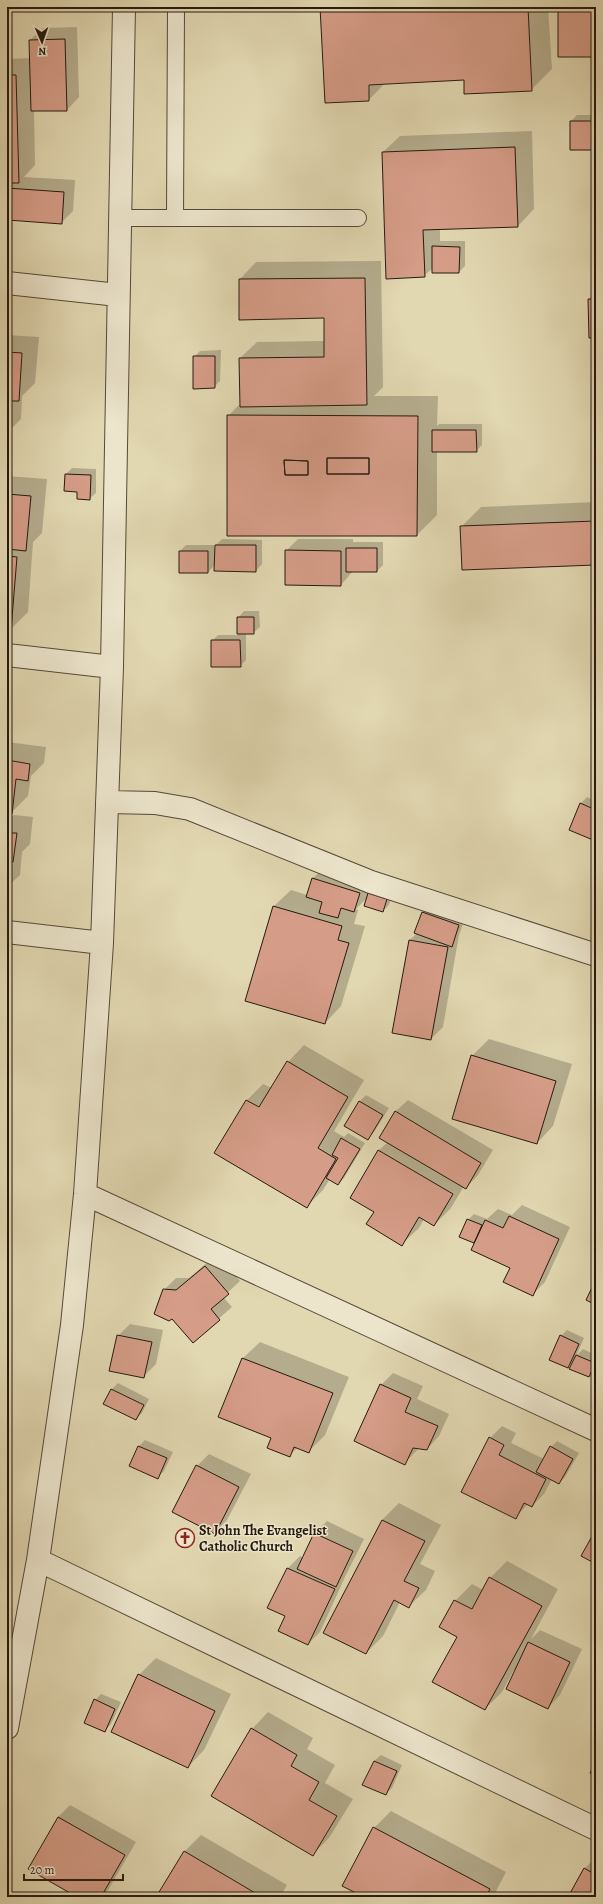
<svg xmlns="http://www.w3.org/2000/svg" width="603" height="1904" viewBox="0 0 603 1904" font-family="Alegreya,serif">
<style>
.shadow{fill:#0003}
.building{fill:#d59c87;stroke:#261a0e;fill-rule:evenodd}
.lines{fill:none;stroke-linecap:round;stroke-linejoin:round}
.service-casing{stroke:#554937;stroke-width:18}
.minor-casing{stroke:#554937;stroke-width:24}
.service{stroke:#ece5cc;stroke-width:16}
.minor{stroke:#ece5cc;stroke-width:22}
.labels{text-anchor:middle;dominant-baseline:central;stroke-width:3;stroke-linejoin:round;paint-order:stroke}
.poi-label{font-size:14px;font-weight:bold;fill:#261a0e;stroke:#ece5cc;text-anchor:start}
</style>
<rect width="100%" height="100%" fill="#e1d7b1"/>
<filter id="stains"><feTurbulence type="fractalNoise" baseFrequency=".005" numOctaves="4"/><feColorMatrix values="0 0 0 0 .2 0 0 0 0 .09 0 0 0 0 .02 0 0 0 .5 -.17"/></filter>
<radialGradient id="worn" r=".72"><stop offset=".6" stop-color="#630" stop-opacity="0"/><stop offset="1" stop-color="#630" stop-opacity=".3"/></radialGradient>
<path class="shadow" d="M7 7H12V15L7 20Z
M321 7H548L552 69 531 90 465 79 385 83 369 100Z
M77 27 79 97 67 110H34L35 165 24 177 75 180 73 211 61 223 7 219V59L31 58 30 40 43 28Z
M577 115H596V149L571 121Z
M532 131 534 209 518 226 440 228V241H465V266L459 272H433V268L424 276 383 152 400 136Z
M381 261 383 387 374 396H438L437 426 439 424H482V445L476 451H437V515L417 535 228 416 241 403 240 358 257 342 325 341V317L240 279 256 262Z
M596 293V337L589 299Z
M7 335 39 337 35 383 22 396 21 419 7 433Z
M221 350 220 381 214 387 194 357 200 351Z
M72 468 96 469V493L89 499 78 491 66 474Z
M7 476 47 479 42 533 33 542 28 612 11 629H7Z
M596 502V564L461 527 481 507Z
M222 539 262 540V564L256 571 215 570V565L208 572 180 551 186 545H214V547Z
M298 539H353V542H383V565L377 571H353L341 585 286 551Z
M244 611H259L260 627 253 633H246V660L240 666 212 641 218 635H238V618Z
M7 742 46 747 44 763 31 776 28 796 11 813 7 812Z
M587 797 596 801V836L593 839 570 830 581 803Z
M14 815 33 817 30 844 22 852 20 875 7 887V819H10Z
M325 867 372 880 367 895 375 887 393 893 389 905 383 911 368 897 356 909 358 910 354 924 365 926 341 1006 325 1023 274 906 291 890 307 895 312 879Z
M429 906 465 918 459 935 443 1027 431 1039 410 940 417 933H415L423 912Z
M489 1039 572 1064 553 1126 537 1143 472 1056Z
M304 1045 364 1080 334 1131 344 1137 348 1133 365 1143 344 1178 338 1184 330 1179 323 1190 306 1207 215 1153 247 1100 263 1084 272 1088 288 1062Z
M366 1095 389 1108 374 1132 368 1138 346 1126 360 1101Z
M408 1100 493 1150 478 1175 466 1188 464 1186 451 1208 434 1225 424 1219 419 1228 402 1244 375 1211 351 1197 379 1150 388 1142 395 1112Z
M522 1205 570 1227 545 1282 533 1294 511 1267 478 1237 473 1242 468 1220 474 1214 487 1219 498 1209 512 1215Z
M217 1254 240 1281 223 1297 232 1307 193 1341 172 1317 164 1290 176 1278H189Z
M130 1324 163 1330 156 1364 144 1376 118 1336Z
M567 1330 584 1338 576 1356 583 1349 596 1355V1367L589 1376 574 1360 568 1367 561 1336Z
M260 1342 349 1377 325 1435 308 1452 298 1447 289 1456 272 1437 219 1416 243 1358Z
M393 1373 423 1386 417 1399 449 1414 439 1436 427 1449 419 1448 405 1463 381 1385Z
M118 1383 149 1399 142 1413 136 1419 105 1403 112 1389Z
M502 1426 516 1433 511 1443 544 1459 551 1447 557 1441 579 1453 565 1477 559 1483 552 1479 544 1494 532 1506 528 1504 515 1518 490 1438Z
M145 1440 173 1452 164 1471 158 1477 130 1466 139 1446Z
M209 1454 251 1474 227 1520 215 1532 197 1466Z
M399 1503 441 1525 420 1564 435 1571 426 1590 409 1606 400 1602 383 1636 366 1653 324 1633 382 1520Z
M327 1521 364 1539 345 1577 320 1632 308 1644 287 1616 269 1608 288 1568 300 1556 303 1558 315 1533Z
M507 1561 558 1589 531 1639 540 1630 582 1649 560 1695 548 1708 514 1670 502 1692 485 1709 458 1636 455 1601 472 1584 483 1590 490 1578Z
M156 1658 231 1694 204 1750 188 1767 139 1675Z
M101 1694 121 1702 111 1724 105 1731 95 1700Z
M268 1712 313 1738 307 1749 335 1765 325 1783 353 1799 329 1838 313 1854 252 1729Z
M381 1755 402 1765 392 1788 385 1794 374 1761Z
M70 1805 136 1842 104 1897H79L29 1869 58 1817Z
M391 1811 506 1872 493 1897H366L374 1828Z
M201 1835 287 1885 280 1897H158L184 1852Z
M596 1857V1897H569L584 1869Z"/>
<path class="building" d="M320 7H528L532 91 464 94V80L369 85V101L325 103Z
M558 7H596V57H558Z
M65 39 67 111H31L29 40Z
M7 75H16L19 183H7Z
M570 121H596V150H570Z
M515 147 518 227 423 230 425 277 386 279 382 152Z
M7 188 64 192 62 224 7 220Z
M432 246 460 247 459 273H432Z
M365 278 367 405 240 407 239 358 324 357V318L239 320V279Z
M588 299H596V338H589Z
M7 352 22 353 19 401H7Z
M193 356H215V388L193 389Z
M227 415 418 416 417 536H227ZM327 458H369V474H327ZM284 460 308 461V475H285Z
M432 430H476L477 452H432Z
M327 458H369V474H327Z
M284 460 308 461V475H285Z
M65 474 91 475 90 500 77 499V492L64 491Z
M7 494 31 496 26 551 7 549Z
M596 521V565L462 570 460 526Z
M215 545H256V572L214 571Z
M346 548H377V572H346Z
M285 550 341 551V586L285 585Z
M179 551H208V573H179Z
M7 556 17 557 11 630H7Z
M237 617H254V634H237Z
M211 640H240L241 667H211Z
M7 760 30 764 28 781 16 779 12 814 7 813Z
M580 803 596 810V833L593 840 569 830Z
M7 833H17L13 862 7 861Z
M312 878 360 893 354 912 341 908 338 918 319 913 322 902 306 897Z
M596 881V891L592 890Z
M368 893 387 899 383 912 364 906Z
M273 906 342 926 338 940 349 943 325 1024 245 1001Z
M422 912 459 925 452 947 414 933Z
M409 940 448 947 431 1040 392 1033Z
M471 1055 556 1081 537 1144 452 1119Z
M287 1061 348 1097 318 1148 336 1159 307 1208 214 1153 246 1100 259 1107Z
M359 1101 383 1115 368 1140 344 1126Z
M395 1111 481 1163 466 1189 379 1138Z
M341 1138 360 1149 338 1185 326 1178 338 1158 332 1155Z
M378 1150 453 1194 434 1226 419 1217 402 1246 366 1224 374 1212 350 1198Z
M509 1216 559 1239 533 1296 503 1282 510 1268 471 1250 485 1220 503 1228Z
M467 1219 482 1225 474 1243 459 1237Z
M205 1266 229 1294 211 1309 220 1320 193 1343 172 1319 169 1321 154 1314 163 1289 176 1290Z
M596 1279V1305L586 1300Z
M117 1335 152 1342 144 1378 109 1371Z
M560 1335 579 1344 568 1368 549 1360Z
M576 1355 595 1363 589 1377 569 1369Z
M242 1358 333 1393 309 1453 294 1447 290 1457 267 1448 271 1438 218 1417Z
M380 1384 411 1398 405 1412 438 1426 427 1450 413 1448 405 1465 354 1441Z
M111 1389 144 1405 136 1420 103 1404Z
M489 1437 504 1445 499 1455 546 1479 532 1507 524 1503 516 1519 461 1492Z
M138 1446 167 1458 158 1479 129 1466Z
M550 1446 573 1459 559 1484 536 1472Z
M196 1465 239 1487 215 1534 172 1512Z
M382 1520 425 1541 404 1581 419 1588 409 1608 394 1600 366 1654 323 1633Z
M596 1529V1564L581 1556Z
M314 1533 353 1551 336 1587 297 1569Z
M287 1568 335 1589 308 1645 278 1631 285 1616 267 1608Z
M489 1577 542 1606 485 1710 432 1682 457 1637 439 1627 454 1600 472 1609Z
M528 1642 570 1662 548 1709 506 1689Z
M138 1674 215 1711 188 1768 111 1732Z
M94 1699 115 1709 105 1732 84 1723Z
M251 1728 297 1755 291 1766 319 1782 309 1800 337 1816 313 1856 211 1796Z
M374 1761 397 1771 386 1795 362 1785Z
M596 1761V1777L590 1773Z
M58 1817 125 1855 101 1897H77L28 1869Z
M373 1827 490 1889 486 1897H364L342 1886Z
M184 1851 262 1897H156Z
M584 1868 596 1875V1897H568Z"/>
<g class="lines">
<g class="service-casing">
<path id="service" d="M120 218H358
M175 218 176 7"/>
</g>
<g class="minor-casing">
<path id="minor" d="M7 283 118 295
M7 655 112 667
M107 802 155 803 190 809 371 882 596 955
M7 932 102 943
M85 1194 596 1430
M38 1560 596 1829
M7 1728 38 1560 72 1325 85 1194 102 943 112 667 124 7"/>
</g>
<use href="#service" class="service"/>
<use href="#minor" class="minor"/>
</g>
<defs>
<g id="church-ring" transform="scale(1)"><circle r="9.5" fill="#ece5cc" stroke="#8f2418" stroke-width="1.5"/><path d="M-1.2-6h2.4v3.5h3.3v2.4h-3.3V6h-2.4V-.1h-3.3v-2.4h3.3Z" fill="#8f2418"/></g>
</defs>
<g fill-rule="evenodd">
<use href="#church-ring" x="185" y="1538"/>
</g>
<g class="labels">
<g class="poi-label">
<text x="199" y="1530">St John The Evangelist<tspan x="199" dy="16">Catholic Church</tspan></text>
</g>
</g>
<rect width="603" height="1904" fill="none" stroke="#e1d7b1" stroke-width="24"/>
<rect x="8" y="8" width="587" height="1888" fill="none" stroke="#261a0e" stroke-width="2"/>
<rect x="12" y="12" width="579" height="1880" fill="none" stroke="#261a0e"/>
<g transform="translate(42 42) rotate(178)" stroke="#ece5cc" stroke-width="3" paint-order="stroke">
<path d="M0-3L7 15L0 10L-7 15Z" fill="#261a0e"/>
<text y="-6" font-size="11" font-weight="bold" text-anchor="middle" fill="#261a0e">N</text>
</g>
<path d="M24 1874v6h99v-6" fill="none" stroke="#261a0e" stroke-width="2"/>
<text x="30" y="1874" font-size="12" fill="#261a0e" stroke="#ece5cc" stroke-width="3" paint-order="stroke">20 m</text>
<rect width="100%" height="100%" filter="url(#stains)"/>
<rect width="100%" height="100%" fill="url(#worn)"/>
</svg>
